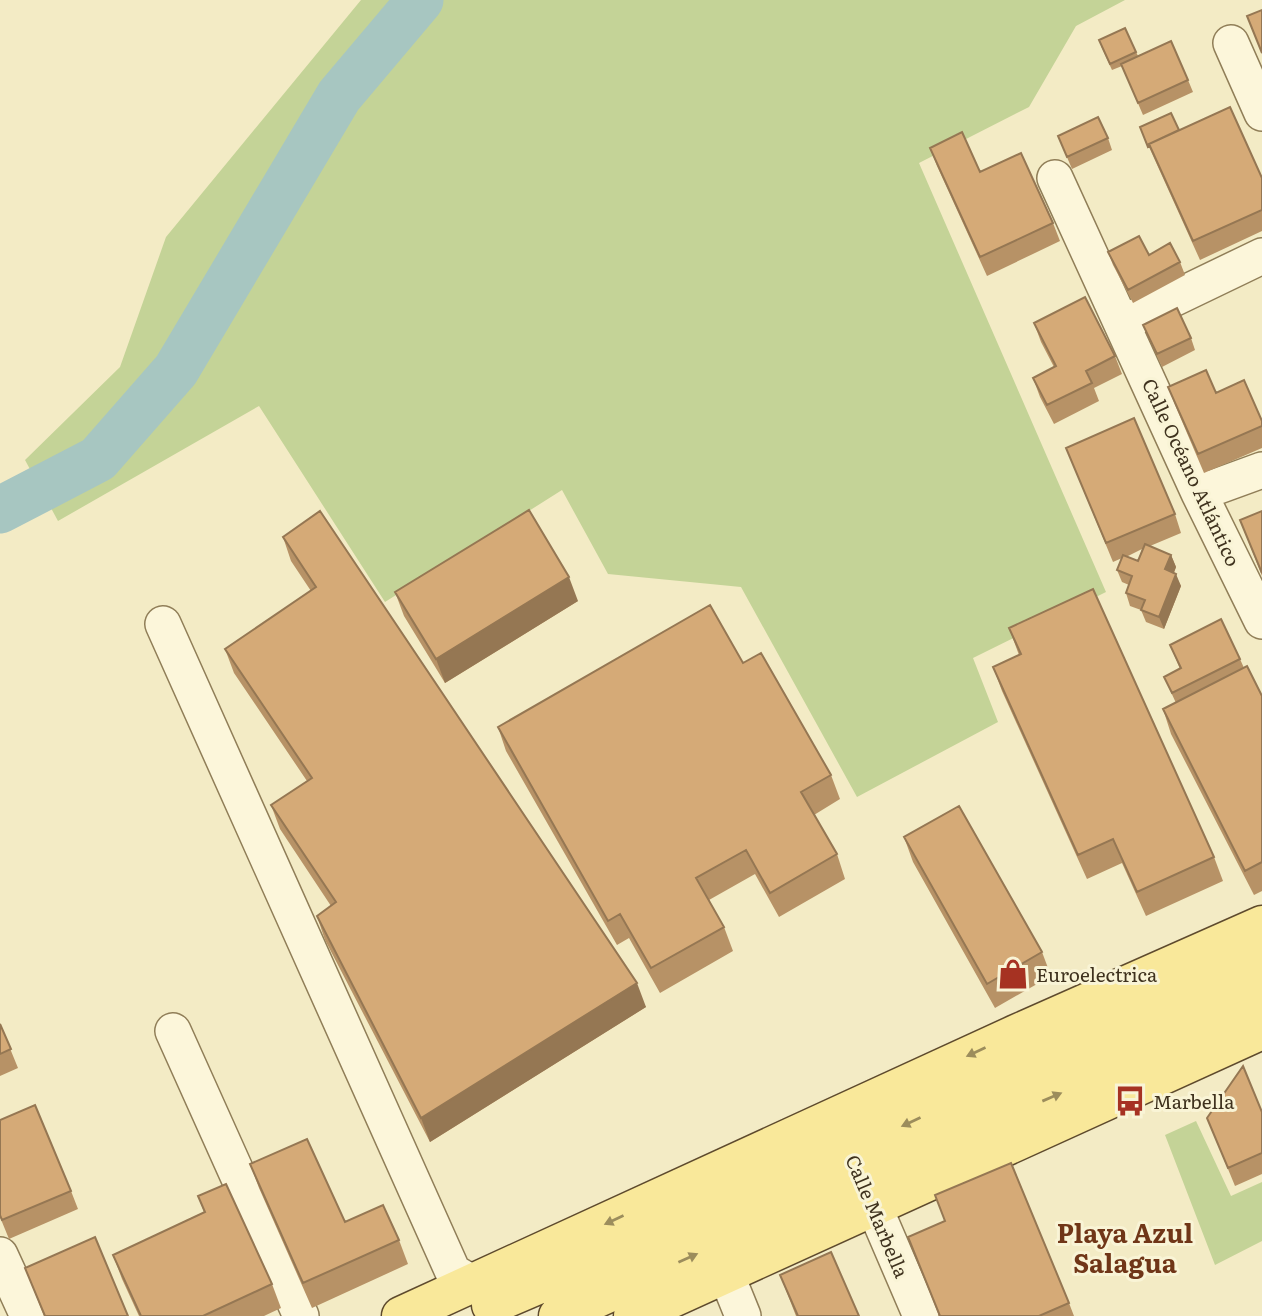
<svg xmlns="http://www.w3.org/2000/svg" width="1262" height="1316" viewBox="0 0 1262 1316" font-family="Literata,serif">
<style>
.green{fill:#c4d397}
.lines{fill:none;stroke-linecap:round;stroke-linejoin:round}
.river{stroke:#a7c6c1;stroke-width:47}
.minor-casing{stroke:#907e58;stroke-width:38}
.major-casing{stroke:#5e4a2d;stroke-width:41}
.minor{stroke:#fcf6da;stroke-width:35}
.major{stroke:#f9e89a;stroke-width:38}
.wall{fill:#b79266;fill-rule:evenodd}
.shaded-wall{fill:#957753}
.building{fill:#d5aa77;stroke:#957753;stroke-width:2}
.oneway{fill:#9c8d5c}
.labels{text-anchor:middle;dominant-baseline:central;stroke-width:6;stroke-linejoin:round;paint-order:stroke}
.street-label{font-size:19px;fill:#3f321e;stroke:#f9f4d6}
.poi-label{font-size:19px;fill:#3f321e;stroke:#f9f4d6;text-anchor:start}
.district-label{font-size:26px;font-weight:bold;fill:#703618;stroke:#f9f4d6}
</style>
<rect width="100%" height="100%" fill="#f3ebc5"/>
<path class="green" d="M361 0H1125L1076 26 1029 107 919 163 1106 592 973 658 998 722 857 797 741 587 608 574 562 490 385 602 259 406 58 521 25 460 120 367 166 237Z
M1196 1121 1231 1196 1262 1182V1241L1215 1265 1165 1135Z"/>
<g class="lines">
<path class="river" d="M0 510 98 459 176 370 339 96 420 0"/>
<g class="minor-casing">
<path id="minor" d="M1231 43 1262 113
M1055 178 1199 493 1262 621
M1123 323 1262 256
M1199 493 1262 470
M163 624 453 1272 474 1284
M173 1031 301 1316
M863 1181 921 1316
M0 1255 28 1316
M726 1274 743 1316"/>
</g>
<g class="major-casing">
<path id="major" d="M491 1305 850 1151 1262 959
M401 1316 1016 1034 1262 925
M558 1316 887 1167 1061 1093 1262 996
M633 1316 1262 1030"/>
</g>
<use href="#minor" class="minor"/>
<use href="#major" class="major"/>
</g>
<path class="wall" d="M1125 28 1138 56 1188 80 1193 92 1143 115 1122 66 1112 70 1101 46Z
M1140 127 1179 130 1262 178V231L1200 260Z
M1058 136 1108 138 1112 150 1072 169Z
M930 148 1053 223 1060 241 987 276 937 166Z
M1108 252 1149 255 1180 262 1185 275 1133 303 1113 265Z
M1034 323 1115 356 1122 374 1094 388 1099 401 1054 424 1040 397 1033 378 1054 367 1041 342Z
M1143 325 1191 338 1195 350 1162 367 1148 337Z
M1168 387 1216 393 1262 421V448L1204 473 1175 405Z
M1066 448 1175 514 1181 533 1150 546 1171 555 1176 567 1174 573 1181 586 1164 629 1146 622 1141 610 1130 606 1126 593 1129 585 1122 582 1117 570 1122 558 1113 562ZM1142 549 1138 561 1126 557Z
M1262 511V576L1240 520Z
M283 537 646 1007 430 1142 325 940 317 916 331 906 280 829 271 805 307 781 234 673 225 649 311 591 291 561Z
M395 592 578 601 445 683 404 616Z
M1009 628 1214 857 1223 881 1146 916 1122 863 1087 879 1002 691 993 667 1019 655Z
M1170 645 1240 659 1244 668 1262 696V891L1254 895 1171 734 1163 709 1176 703 1164 677 1180 669Z
M743 663 831 775 840 799 814 815 837 854 845 879 779 917 755 874 709 900 724 927 733 951 660 993 629 938 617 945 506 751 498 727Z
M904 837 1042 952 1051 976 995 1008 913 862Z
M0 1024 18 1068 0 1076Z
M1262 1112V1174L1235 1186 1207 1118Z
M0 1120 71 1191 78 1209 9 1239 0 1217Z
M250 1164 345 1222 399 1240 408 1264 312 1308 259 1188Z
M935 1195 1069 1303 1074 1316H939L908 1237 945 1221Z
M198 1196 272 1284 281 1308 264 1316H139L122 1279 113 1255 204 1212Z
M25 1268 128 1316H44Z
M780 1275 859 1316H796Z"/>
<path class="shaded-wall" d="M1171 555 1176 567 1170 582 1165 569Z
M1176 574 1181 586 1164 629 1159 617Z
M569 577 578 601 445 683 436 659Z
M637 983 646 1007 430 1142 421 1118Z"/>
<path class="building" d="M1262 10V53L1247 16Z
M1125 28 1136 52 1110 64 1099 40Z
M1171 41 1188 80 1138 103 1121 64Z
M1230 107 1262 178V210L1193 241 1149 144Z
M1171 113 1179 130 1149 144 1150 146 1148 147 1140 127Z
M1098 117 1108 138 1067 157 1058 136Z
M962 132 980 172 1021 153 1053 223 980 257 930 148Z
M1139 236 1149 255 1170 243 1180 262 1128 290 1108 252Z
M1085 297 1115 356 1086 371 1092 383 1047 405 1033 378 1056 366 1034 323Z
M1177 308 1191 338 1157 354 1143 325Z
M1206 370 1216 393 1244 380 1262 421V426L1198 454 1168 387Z
M1134 418 1175 514 1106 543 1066 448Z
M529 510 569 577 436 659 395 592Z
M320 511 637 983 421 1118 317 916 336 902 271 805 312 778 225 649 316 587 283 537Z
M1262 511V573L1240 520Z
M1145 544 1171 555 1165 569 1176 574 1159 617 1141 610 1145 600 1126 593 1132 576 1117 570 1123 555 1138 561Z
M1093 589 1214 857 1137 892 1113 839 1078 855 993 667 1021 654 1009 628Z
M710 605 743 663 761 653 831 775 801 792 837 854 770 893 746 850 696 878 724 927 651 968 620 914 608 921 498 727Z
M1221 619 1240 659 1172 693 1164 677 1181 668 1170 645Z
M1247 666 1262 696V862L1245 871 1163 709Z
M959 806 1042 952 987 984 904 837Z
M0 1024 11 1049 0 1054Z
M1243 1066 1262 1112V1153L1228 1168 1207 1118Z
M35 1105 71 1191 2 1220 0 1215V1120Z
M307 1139 345 1222 383 1205 399 1240 303 1283 250 1164Z
M1011 1163 1069 1303 1039 1316H940L908 1237 945 1221 935 1195Z
M226 1184 272 1284 203 1316H141L113 1255 205 1212 198 1196Z
M95 1237 128 1316H45L25 1268Z
M831 1252 859 1316H798L780 1275Z"/>
<defs><path id="oneway-solid" d="M-6-.8H1V-3.2L6.5 0L1 3.2V.8H-6Z" transform="scale(1.75)"/></defs>
<g class="oneway">
<use href="#oneway-solid" transform="translate(976 1052) rotate(155)"/>
<use href="#oneway-solid" transform="translate(1052 1097) rotate(-23)"/>
<use href="#oneway-solid" transform="translate(911 1122) rotate(155)"/>
<use href="#oneway-solid" transform="translate(614 1220) rotate(155)"/>
<use href="#oneway-solid" transform="translate(688 1258) rotate(-24)"/>
</g>
<defs>
<g id="shop-bare" transform="scale(2.415)"><path d="M-5-2.5h2.3a2.7 3.5 0 0 1 5.4 0H5L5.5 6h-11ZM-1.5-2.5h3a1.5 2.3 0 0 0-3 0Z" fill="#a63222" stroke="#f9f4d6" stroke-width="2.5" paint-order="stroke"/></g>
<g id="bus-bare" transform="scale(2.415)"><path d="M-5-6H5V4H4V6H2V4H-2V6H-4V4H-5ZM-3.5-4V0h7V-4ZM-3.5 1.2v1.5H-2V1.2ZM2 1.2v1.5H3.5V1.2Z" fill="#a63222" stroke="#f9f4d6" stroke-width="2.5" paint-order="stroke"/></g>
</defs>
<g fill-rule="evenodd">
<use href="#shop-bare" x="1013" y="974"/>
<use href="#bus-bare" x="1130" y="1101"/>
</g>
<g class="labels">
<g class="street-label">
<text transform="translate(1192 472) rotate(65)">Calle Océano Atlántico</text>
<text transform="translate(878 1216) rotate(67)">Calle Marbella</text>
</g>
<g class="poi-label">
<text x="1036" y="974">Euroelectrica</text>
<text x="1153" y="1101">Marbella</text>
</g>
<g class="district-label">
<text x="1125" y="1231">Playa Azul<tspan x="1125" dy="30">Salagua</tspan></text>
</g>
</g>
</svg>
